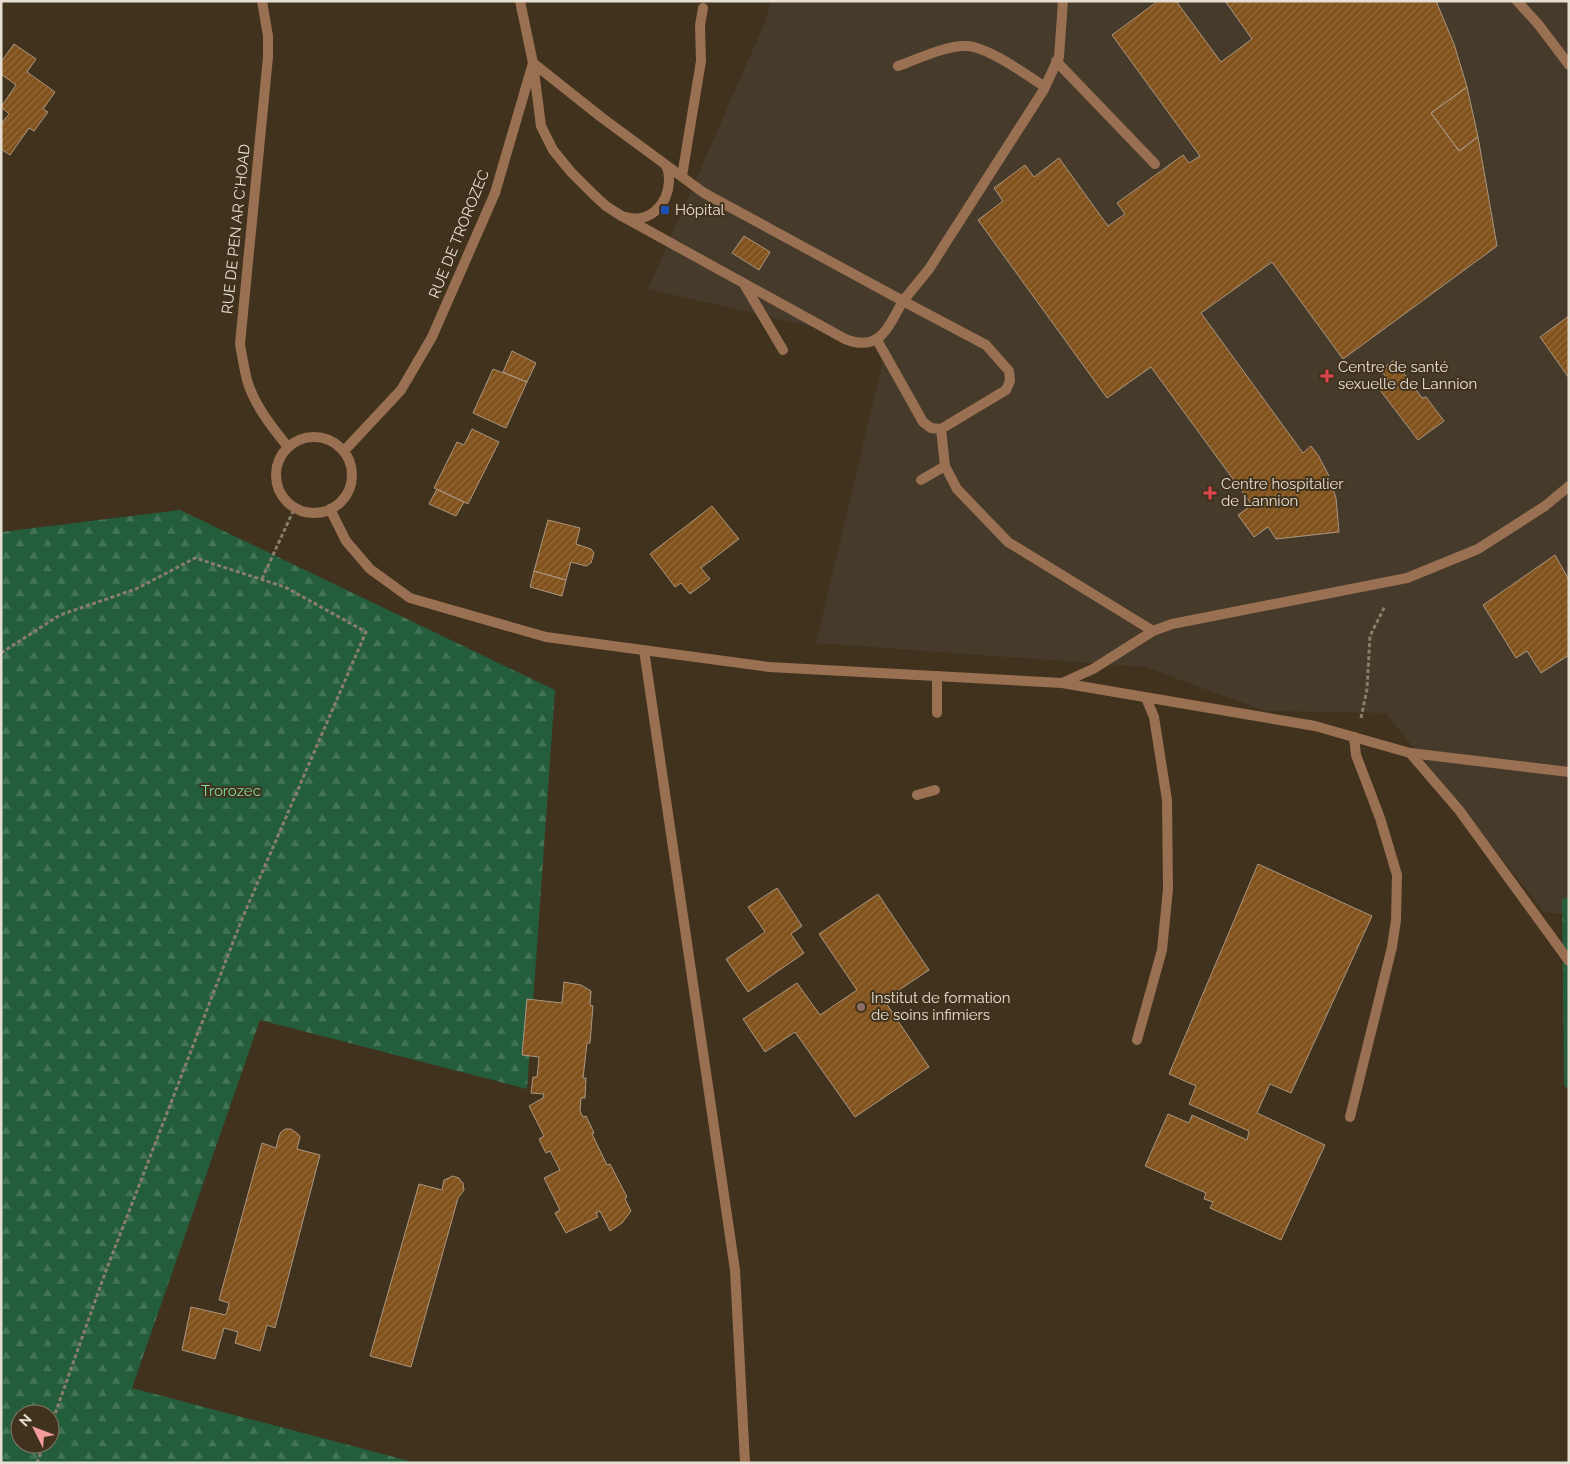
<svg xmlns="http://www.w3.org/2000/svg" width="1570" height="1464" viewBox="0 0 1570 1464" font-family="Raleway,sans-serif">
<style>
.medical{fill:#463a2b}
.forest{fill:url(#forest-firs);fill-rule:evenodd}
.building{fill:url(#building-hatch);stroke:#ab9681}
.lines{fill:none;stroke-linecap:round;stroke-linejoin:round}
.path{stroke:#897d6c;stroke-width:3;stroke-dasharray:4 2.5;stroke-linecap:butt}
.service{stroke:#997051;stroke-width:10}
.minor{stroke:#997051;stroke-width:10}
.transit-dot{fill:#1a4fb4;stroke:#40321d;stroke-width:2}
.health-dot{fill:#e0444e;stroke:#40321d;stroke-width:2}
.education-dot{fill:#8d6e63;stroke:#40321d;stroke-width:2}
.labels{text-anchor:middle;dominant-baseline:central;stroke-width:4;stroke-linejoin:round;paint-order:stroke}
.poi-label{font-size:15px;fill:#e8dfd3;stroke:#40321d;text-anchor:start}
.street-label{font-size:15px;fill:#e8dfd3;stroke:#40321d}
.park-label{font-size:15px;fill:#7dda9f;stroke:#40321d}
</style>
<defs>
<pattern id="forest-firs" width="22" height="20" patternUnits="userSpaceOnUse" patternTransform="scale(1.25)"><rect width="22" height="20" fill="#245d3c"/><path d="M5 1l3.5 6h-7zM16 11l3.5 6h-7z" fill="#447457"/></pattern>
<pattern id="building-hatch" width="6" height="6" patternUnits="userSpaceOnUse" patternTransform="scale(1.25)"><rect width="6" height="6" fill="#81521c"/><path d="M-1 1l2-2M0 6l6-6M5 7l2-2" fill="none" stroke="#936a3c"/></pattern>
</defs>
<rect width="100%" height="100%" fill="#40321d"/>
<path class="medical" d="M771 1H1569V914L1544 912 1386 713 1265 711 1145 667 816 643 887 344 648 289 764 24Z"/>
<path class="forest" d="M180 510 555 690 527 1089 260 1020 132 1388 417 1463H1V532ZM20 1414H50V1444H20Z
M1569 897V1089L1564 1086 1562 899Z"/>
<path class="building" d="M1158 1H1176L1221 62 1252 39 1225 1H1436L1454 44 1467 87 1431 113 1459 151 1478 137 1497 246 1343 359 1272 262 1201 313 1303 453 1311 446 1318 455 1328 474 1336 498 1339 532 1276 539 1268 527 1254 537 1238 515 1252 505 1151 367 1107 398 978 220 1003 201 994 188 1025 165 1034 177 1059 158 1108 226 1125 214 1117 203 1183 155 1189 163 1200 156 1112 35Z
M14 44 36 59 27 72 55 92 43 109 48 112 34 131 29 128 10 155 1 149V124L9 114 1 107 16 85 1 74V62Z
M1467 87 1478 137 1459 151 1431 113Z
M744 236 770 252 759 270 732 253Z
M1569 316V378L1540 337Z
M512 351 536 363 527 382 503 372Z
M1394 360 1422 398 1426 397 1444 421 1418 440 1380 390 1390 383 1381 370Z
M493 369 527 382 506 428 473 413Z
M472 429 499 442 468 504 434 488 457 442 464 445Z
M437 489 464 502 456 516 429 504Z
M712 506 739 539 701 568 710 579 690 594 681 583 675 587 650 554Z
M548 520 580 528 576 544 591 549 594 553 591 563 586 566 571 562 566 580 534 571Z
M1555 555 1569 580V655L1541 673 1527 651 1516 658 1483 605Z
M534 571 566 580 562 596 530 587Z
M1258 864 1372 916 1291 1093 1270 1084 1257 1113 1325 1145 1281 1240 1210 1208 1213 1202 1204 1199 1206 1193 1145 1166 1168 1114 1189 1123 1192 1115 1247 1140 1249 1131 1189 1104 1196 1086 1169 1074Z
M777 888 802 926 791 934 804 953 748 992 726 959 765 932 748 907Z
M878 894 929 970 884 1000 929 1067 855 1117 795 1032 765 1052 743 1019 797 983 820 1015 857 990 819 934Z
M564 982 581 985 591 991 590 1005 593 1006 590 1043H587L583 1078H586L585 1098H581L580 1111 583 1117 586 1116 594 1133 592 1134 607 1165 610 1164 627 1197 625 1199 631 1211 622 1223 610 1231 600 1211 596 1213 598 1217 566 1233 555 1213 560 1210 544 1178 560 1170 550 1151 546 1153 539 1139 544 1136 529 1106 543 1098 544 1094 531 1093 533 1077H537L539 1057 522 1055 527 999 562 1003Z
M285 1129H291L298 1134 300 1137 297 1149 320 1155 275 1328 267 1325 260 1351 235 1343 238 1332 224 1328 215 1359 182 1350 191 1307 226 1315 229 1303 219 1300 262 1143 276 1148 279 1136 281 1132Z
M453 1176 459 1178 461 1181 463 1183 464 1190 458 1198 411 1367 370 1356 419 1184 442 1190 444 1180Z"/>
<g class="lines">
<path class="path" d="M262 579 295 507
M1 653 60 615 136 589 195 558 285 587 366 632 242 919 104 1276 50 1428
M1361 718 1367 689 1370 636 1385 606
M37 1463 44 1444"/>
<path class="service" d="M1517 1 1538 24 1569 65
M1056 61 1155 164
M533 63 601 117 704 193 903 301C888 327 880 353 845 339L620 215 606 206 594 195 571 172 553 150 541 126Z
M898 66C918 59 946 45 967 46 988 47 1027 75 1045 87
M682 176 701 61 700 25 703 8
M626 217C650 224 668 204 669 181 669 175 669 171 666 166
M744 284 783 350
M877 340 923 422 931 428 941 429 1006 390 1010 381 1009 371 986 345 903 301 929 269 1043 91 1059 57 1063 1
M941 429 945 466 957 489 1008 542 1153 631
M921 480 945 466
M644 650 735 1270 745 1463
M1062 683 1093 669 1153 631 1172 624 1407 578 1478 549 1545 506 1569 486
M937 713V676
M1410 753 1569 772
M917 795 935 790
M1137 1040 1162 950 1168 889 1167 800 1154 717 1146 698
M1350 1117 1392 947 1396 920 1397 875 1380 818 1356 755 1354 737"/>
<path class="minor" d="M262 1 268 36V57L240 344C242 356 244 368 247 380 254 405 272 427 288 447
M276 475a38 38 0 1 1 76 0a38 38 0 1 1-76 0Z
M344 451 401 390 432 337 495 193 533 63 520 1
M330 509 346 541 370 569 410 598 546 637 769 667 1062 683 1315 726 1410 753 1459 810 1569 961"/>
</g>
<rect class="transit-dot" x="660" y="205" width="10" height="10" rx="2.5"/>
<g class="health-dot">
<path d="M1324.5 368.5h5v5h5v5h-5v5h-5v-5h-5v-5h5z"/>
<path d="M1207.5 485.5h5v5h5v5h-5v5h-5v-5h-5v-5h5z"/>
</g>
<circle class="education-dot" cx="861" cy="1007" r="5"/>
<g class="labels">
<g class="poi-label">
<text x="675" y="210">Hôpital</text>
<text x="1338" y="367">Centre de santé<tspan x="1338" dy="17">sexuelle de Lannion</tspan></text>
<text x="1221" y="484">Centre hospitalier<tspan x="1221" dy="17">de Lannion</tspan></text>
<text x="871" y="998">Institut de formation<tspan x="871" dy="17">de soins infimiers</tspan></text>
</g>
<g class="street-label">
<text transform="translate(236 229) rotate(-84)">RUE DE PEN AR C'HOAD</text>
<text transform="translate(459 234) rotate(-68)">RUE DE TROROZEC</text>
</g>
<g class="park-label">
<text x="231" y="791">Trorozec</text>
</g>
</g>
<rect width="1570" height="1464" fill="none" stroke="#e8dfd3" stroke-width="5"/>
<g transform="translate(35 1429) rotate(312)"><circle r="24" fill="#40321d" stroke="#837766"/>
<path d="M0-4L9 19L0 12L-9 19Z" fill="#f59b99"/>
<text y="-8" font-size="14" font-weight="bold" text-anchor="middle" fill="#e8dfd3">N</text>
</g>
</svg>
